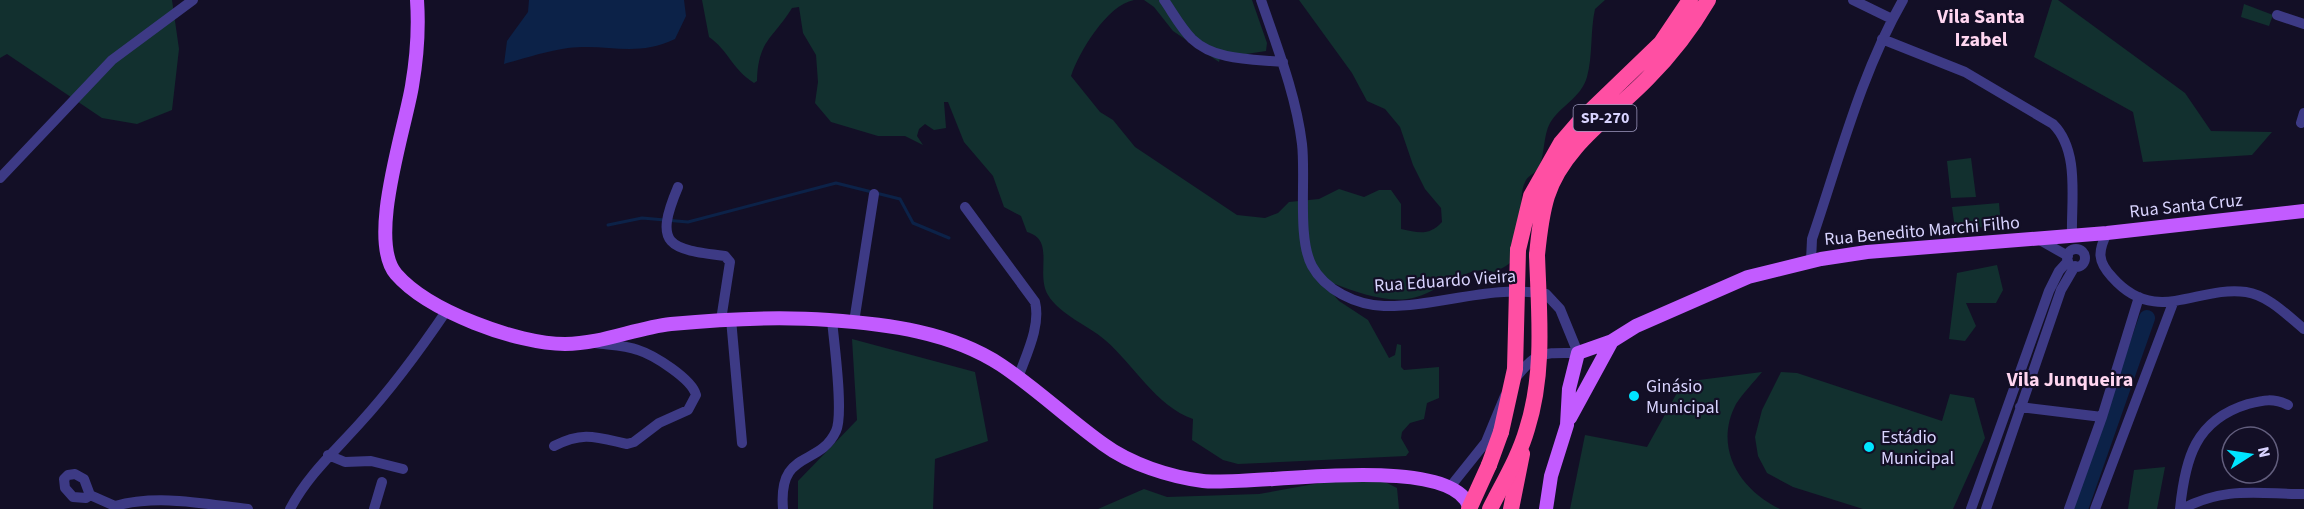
<svg xmlns="http://www.w3.org/2000/svg" width="2304" height="509" viewBox="0 0 2304 509" font-family="'Source Sans 3',sans-serif">
<style>
.green{fill:#12302f}
.water{fill:#0c2248}
.lines{fill:none;stroke-linecap:round;stroke-linejoin:round}
.stream{stroke:#0c2248;stroke-width:3}
.river{stroke:#0c2248;stroke-width:16}
.minor{stroke:#3d3a85;stroke-width:10}
.major{stroke:#c25bff;stroke-width:14}
.highway{stroke:#ff4fa3;stroke-width:16}
.highway-bridge{stroke:#ff4fa3;stroke-width:16}
.poi-dot{fill:#00e5ff;stroke:#130f26;stroke-width:2}
.labels{text-anchor:middle;dominant-baseline:central;stroke-width:4.5;stroke-linejoin:round;paint-order:stroke}
.shield{fill:#130f26;stroke:#9e99be;stroke-width:1.5}
.shield-label{font-size:16px;font-weight:bold;fill:#d9d4ff}
.street-label{font-size:18px;fill:#d9d4ff;stroke:#130f26}
.poi-label{font-size:18px;fill:#d9d4ff;stroke:#130f26;text-anchor:start}
.neighbourhood-label{font-size:20px;font-weight:bold;fill:#ffd6f0;stroke:#130f26}
</style>
<rect width="100%" height="100%" fill="#130f26"/>
<path class="green" d="M0 0H172L179 49 172 110 137 124 102 118 7 54 0 58Z
M702 0H1134C1107 5 1079 52 1071 76L1100 112 1113 120 1135 147 1237 215 1265 218 1278 213 1289 202 1319 199 1339 189 1364 197 1379 190H1391L1401 204V229C1419 233 1429 236 1442 222L1441 208 1425 189 1413 165 1400 127 1385 109 1367 101 1352 73 1299 0H1605L1595 9C1590 32 1593 55 1587 77 1581 98 1560 106 1550 123 1543 136 1545 154 1539 167 1536 173 1529 175 1526 180 1510 209 1546 251 1494 272 1466 262 1436 296 1407 299 1384 302 1356 292 1335 284L1332 293 1339 301 1368 320 1389 358 1395 355 1397 344 1401 345V367L1404 370 1439 367V398L1427 403 1424 419 1410 423 1402 432 1401 438 1409 452 1406 456 1238 464 1223 460 1192 440 1193 419C1156 406 1134 365 1105 340 1088 325 1060 315 1048 295 1035 273 1056 240 1027 232L1021 216 1004 207 993 176 964 142 948 102H944L946 128 934 130 925 124 919 129 917 136 923 145 905 136H878L831 122 815 103 818 82 816 55 803 33 799 7 792 8C773 39 758 40 757 81L754 83C732 69 728 50 709 37Z
M1144 0H1252L1267 43 1266 51 1220 58 1219 62 1173 31 1154 7Z
M2052 0H2058L2185 93 2211 131 2272 132 2252 155 2143 162 2133 112 2034 57Z
M2244 4 2273 15 2269 26 2241 17Z
M1971 158 1976 197 1951 198 1947 161Z
M1999 203 2001 226 1955 229 1952 207Z
M1997 265 2003 290 1996 303H1966L1976 326 1965 341 1949 339 1957 273Z
M852 339 975 372 988 441 935 459 933 509H798V481L857 420Z
M1762 372C1754 382 1743 393 1736 404 1713 448 1740 490 1780 509H1570L1585 435 1647 447 1683 382Z
M1781 372 1797 373 1942 421 1950 394 1974 398 1985 438 1953 509H1863L1793 487 1767 473 1758 456 1755 437 1762 410Z
M2165 467 2157 509H2128L2134 470Z
M1369 474 1397 488 1399 509H1098L1144 489 1167 497 1259 494Z"/>
<path class="water" d="M529 0H684L686 16 675 39C634 58 609 43 568 48 547 51 525 58 504 64L507 41 528 12Z"/>
<g class="lines">
<path class="stream" d="M608 225 642 218 688 222 836 183 900 199 913 223 949 238"/>
<path class="river" d="M2080 509 2147 318"/>
<path class="minor" d="M1164 0C1173 13 1181 28 1192 39 1215 61 1253 59 1283 62
M1261 0C1277 47 1296 95 1302 144 1306 178 1297 238 1312 266 1325 290 1356 305 1384 306 1438 307 1492 284 1546 294L1560 309 1578 353C1542 353 1537 350 1514 380
M1853 0 1892 19
M2277 15 2304 24
M1882 39 1965 72 2053 124C2080 151 2071 200 2072 235
M2301 123 2304 113
M0 178 112 60 193 0
M678 187C653 246 669 249 725 256L730 262 721 320
M965 207 1035 302C1041 326 1026 355 1018 378
M2107 233C2098 251 2097 261 2112 277 2156 327 2197 285 2246 292 2268 295 2288 316 2304 329
M2038 239 2068 256
M2067 258a9 9 0 1 1 18 0a9 9 0 1 1-18 0Z
M1811 261 1812 239C1839 160 1861 73 1903 0
M731 319 742 443
M854 322 874 194
M2020 407 2102 417
M554 446C583 431 596 437 627 444L634 442 659 423 688 410 696 395C692 379 654 355 638 350 625 345 609 345 595 343
M328 455 345 462 371 461 403 469
M75 474 84 479 90 495 86 498 73 497 65 488 64 479 68 475Z
M1450 487 1486 442 1505 396
M90 495 115 506C158 494 204 504 248 509
M290 509C308 475 334 452 360 423 392 388 420 350 447 310
M374 509 382 482
M783 509C778 448 819 468 836 431 844 414 834 343 832 320
M1971 509 2049 291 2059 271 2068 261
M1986 509 2061 290 2075 266
M2069 509 2102 417 2139 297
M2095 509 2173 303
M2180 509C2185 459 2195 420 2248 404 2264 400 2273 398 2288 405
M2182 509C2225 486 2258 494 2304 494"/>
<path class="major" d="M417 0C419 29 417 57 412 86 405 129 367 240 396 274 428 311 517 344 565 344 602 344 635 328 671 324 723 319 776 316 829 320 887 324 951 332 1001 365 1037 389 1068 419 1103 444 1130 464 1170 477 1203 481 1252 487 1455 450 1470 509
M1570 418 1612 341
M1546 509 1551 476 1567 425 1569 389 1578 353 1612 341 1636 326 1748 277 1821 259 1867 252 2107 233 2304 211"/>
<path class="highway" d="M1518 250 1531 196 1561 143 1580 121 1661 43 1690 0
M1537 255C1539 235 1541 215 1547 196 1563 146 1612 115 1647 79 1671 55 1691 29 1708 0
M1489 465 1501 432
M1511 509 1522 454"/>
<path class="highway-bridge" d="M1501 432 1515 369 1518 250
M1469 509 1489 465
M1490 509C1503 483 1519 457 1527 429 1545 372 1539 314 1537 255"/>
</g>
<g class="poi-dot">
<circle cx="1634" cy="396" r="6"/>
<circle cx="1869" cy="447" r="6"/>
</g>
<g class="labels">
<rect class="shield" x="1573.5" y="105" width="63" height="26" rx="4.5"/>
<g class="shield-label">
<text x="1605" y="118">SP-270</text>
</g>
<g class="street-label">
<text transform="translate(2186 206) rotate(-6)">Rua Santa Cruz</text>
<text transform="translate(1922 231) rotate(-5)">Rua Benedito Marchi Filho</text>
<text transform="translate(1445 281) rotate(-4)">Rua Eduardo Vieira</text>
</g>
<g class="poi-label">
<text x="1646" y="386">Ginásio<tspan x="1646" dy="21">Municipal</tspan></text>
<text x="1881" y="437">Estádio<tspan x="1881" dy="21">Municipal</tspan></text>
</g>
<g class="neighbourhood-label">
<text x="1981" y="17">Vila Santa<tspan x="1981" dy="23">Izabel</tspan></text>
<text x="2070" y="380">Vila Junqueira</text>
</g>
</g>
<g transform="translate(2250 455) rotate(78)"><circle r="28" fill="#130f26" stroke="#625e7d" stroke-width="1.5"/>
<path d="M0-4.5L10 22L0 15L-10 22Z" fill="#00e5ff"/>
<text y="-9" font-size="16" font-weight="bold" text-anchor="middle" fill="#d9d4ff">N</text>
</g>
</svg>
